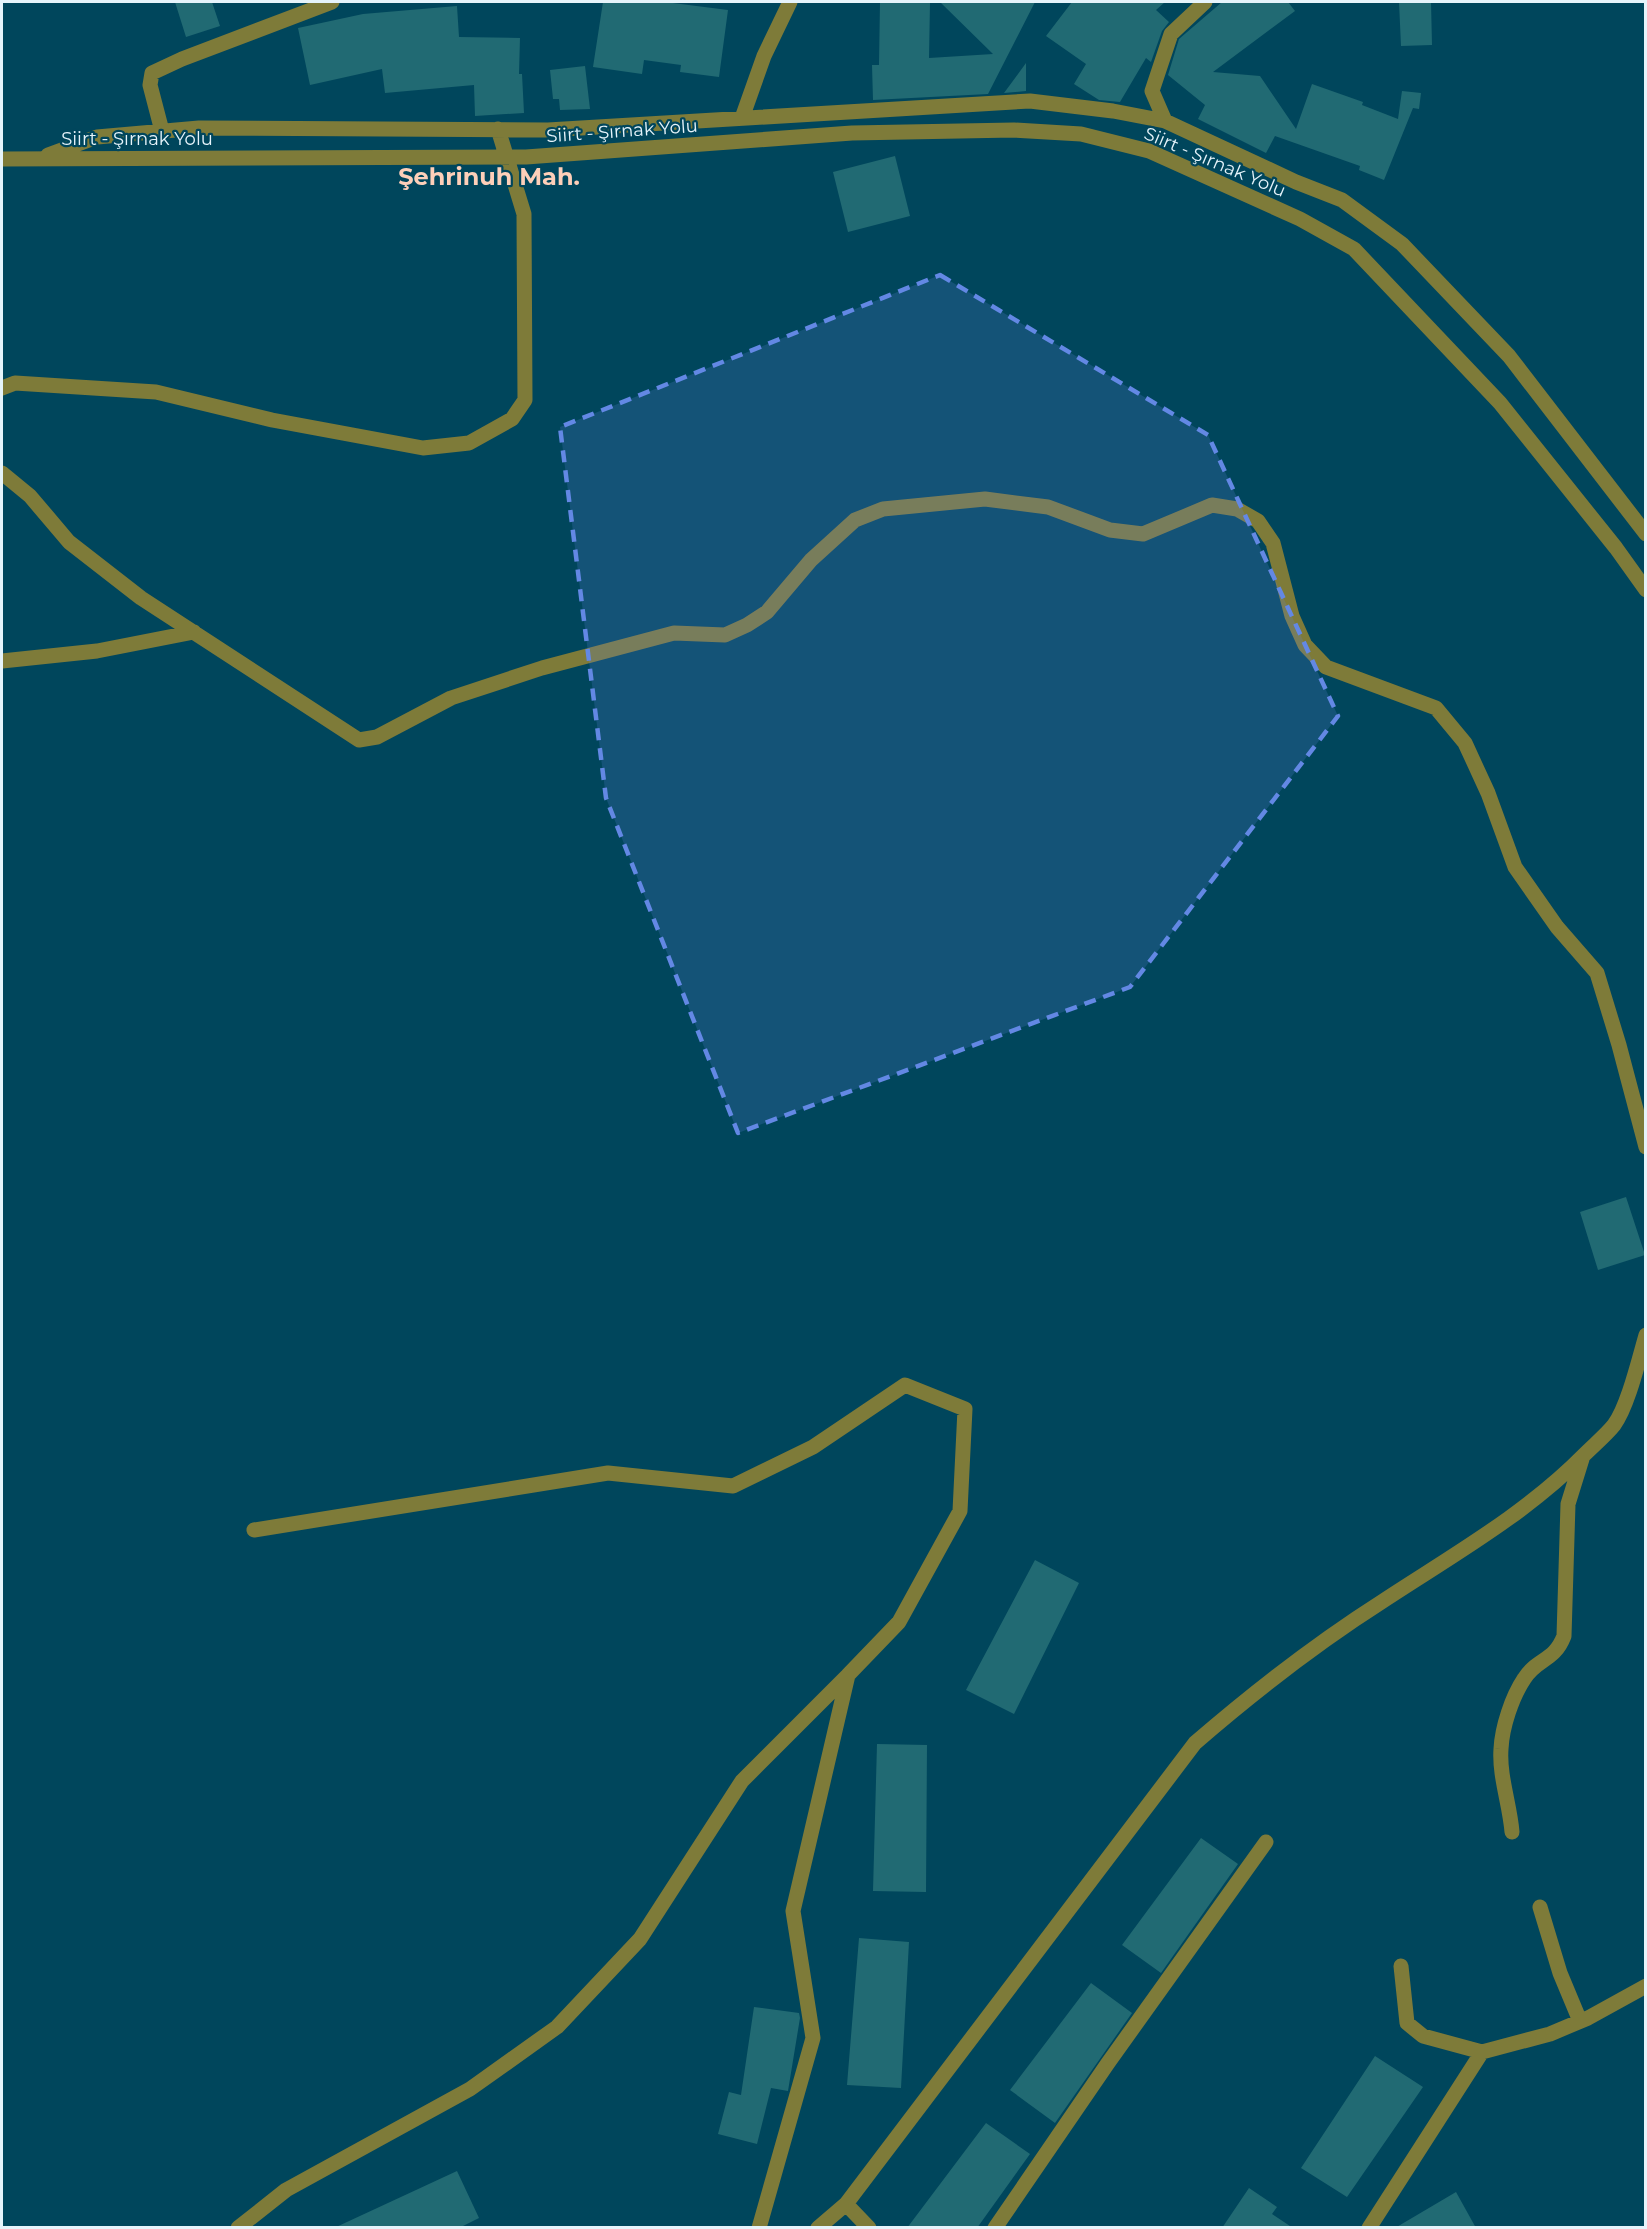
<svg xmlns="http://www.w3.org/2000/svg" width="1647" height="2229" viewBox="0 0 1647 2229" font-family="Montserrat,sans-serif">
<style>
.building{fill:#216a73}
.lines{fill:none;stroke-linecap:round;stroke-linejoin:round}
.minor{stroke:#7e7b39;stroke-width:15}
.marked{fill:#6388e4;fill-opacity:0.2;stroke:#6388e4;stroke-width:4.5;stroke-dasharray:12 8;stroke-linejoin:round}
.labels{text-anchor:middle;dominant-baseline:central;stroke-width:4.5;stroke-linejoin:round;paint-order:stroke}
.street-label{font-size:18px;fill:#e6f4fb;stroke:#00465c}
.district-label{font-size:24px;font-weight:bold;fill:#fdcfb9;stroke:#00465c}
</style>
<rect width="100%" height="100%" fill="#00465c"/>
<path class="building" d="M175 2H212L220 26 186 37Z
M603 2H665L728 10 719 77 680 72 681 65 644 60 642 74 593 67Z
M880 2 930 3 929 58 993 54 940 2H1035L988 94 873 100 872 65H879Z
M1072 2H1165L1156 10 1169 22 1162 31 1151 62 1146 58 1120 102 1099 100 1074 84 1086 64 1046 36Z
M1222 2H1288L1295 11 1213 72 1260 76 1296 129 1312 84 1363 102 1362 105 1398 119 1402 91 1421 93 1419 109 1413 108 1384 180 1359 170 1360 166 1275 136 1266 153 1198 119 1205 105 1168 75 1179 39Z
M1399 2H1431L1432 45 1401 46Z
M457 6 459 37 520 38 519 74H522L524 113 475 116 474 85 385 93 382 69 310 85 298 28 363 14Z
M1026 63V91L1004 93Z
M585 66 590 109 560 110 559 99H553L550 70Z
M895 156 910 216 848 232 833 172Z
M1626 1197 1645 1255 1598 1270 1580 1212Z
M1035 1560 1079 1583 1014 1714 966 1690Z
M877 1744 927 1745 926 1892 873 1891Z
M1201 1838 1238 1864 1161 1973 1122 1945Z
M859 1938 909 1942 901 2088 847 2085Z
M1091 1983 1132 2013 1055 2123 1010 2090Z
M754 2007 799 2013 800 2018 788 2091 771 2088 757 2144 718 2134 729 2092 741 2095Z
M1375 2056 1423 2087 1347 2197 1301 2168Z
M986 2123 1030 2154 977 2228H907Z
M457 2171 479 2218 459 2228H334Z
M1249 2188 1277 2207 1272 2214 1293 2228H1222Z
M1456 2192 1476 2228H1395Z"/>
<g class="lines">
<path class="minor" d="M742 118 764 56 790 2
M1165 121 1152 91 1171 34 1205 2
M162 131 150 85 152 73 182 59 332 2
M48 155 97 137 199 128 548 130 1030 101 1113 111 1165 121 1296 182 1342 200 1402 244 1509 356 1646 534
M2 159 526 157 852 133 1014 130 1081 134 1149 151 1300 219 1354 249 1500 403 1616 548 1646 590
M2 388 15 383 156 392 272 420 423 448 469 443 512 419 525 400 524 214 498 129
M2 473 30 496 69 542 141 598 359 740 377 737 451 698 542 668 674 633 725 635 747 625 767 612 811 560 855 520 883 509 985 499 1048 507 1110 530 1143 534 1212 505 1237 509 1258 521 1273 543 1292 616 1305 645 1326 667 1436 708 1465 743 1488 793 1515 867 1557 927 1597 973 1619 1045 1646 1147
M2 661 97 651 194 632
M254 1530 608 1473 733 1486 813 1447 905 1385 965 1409 960 1511 899 1622 848 1675 793 1911 813 2038 759 2228
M1512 1832C1510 1805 1499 1776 1501 1749 1502 1727 1512 1697 1524 1679 1537 1658 1554 1662 1564 1636L1568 1504 1582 1459
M1540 1907 1560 1973 1580 2021
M1401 1966 1407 2023 1423 2036 1482 2052 1550 2034 1588 2018 1646 1986
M846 2204 869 2228
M238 2228 286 2190 470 2089 557 2027 640 1939 742 1781 848 1675
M818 2228 846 2204 1195 1743C1254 1692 1317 1643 1383 1601 1453 1555 1526 1514 1585 1454 1594 1445 1606 1435 1614 1425 1628 1406 1639 1359 1646 1335
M995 2228 1108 2063 1266 1842
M1369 2228 1482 2052"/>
</g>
<path class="marked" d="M940 275 1208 435 1338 716 1130 987 738 1133 606 798 560 427Z"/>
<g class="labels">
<g class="street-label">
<text transform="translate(622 131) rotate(-4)">Siirt - Şırnak Yolu</text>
<text x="137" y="139">Siirt - Şırnak Yolu</text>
<text transform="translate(1215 162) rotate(23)">Siirt - Şırnak Yolu</text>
</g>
<g class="district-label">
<text x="489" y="176">Şehrinuh Mah.</text>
</g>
</g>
<rect width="1647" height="2229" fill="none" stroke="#e6f4fb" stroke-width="6"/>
</svg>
